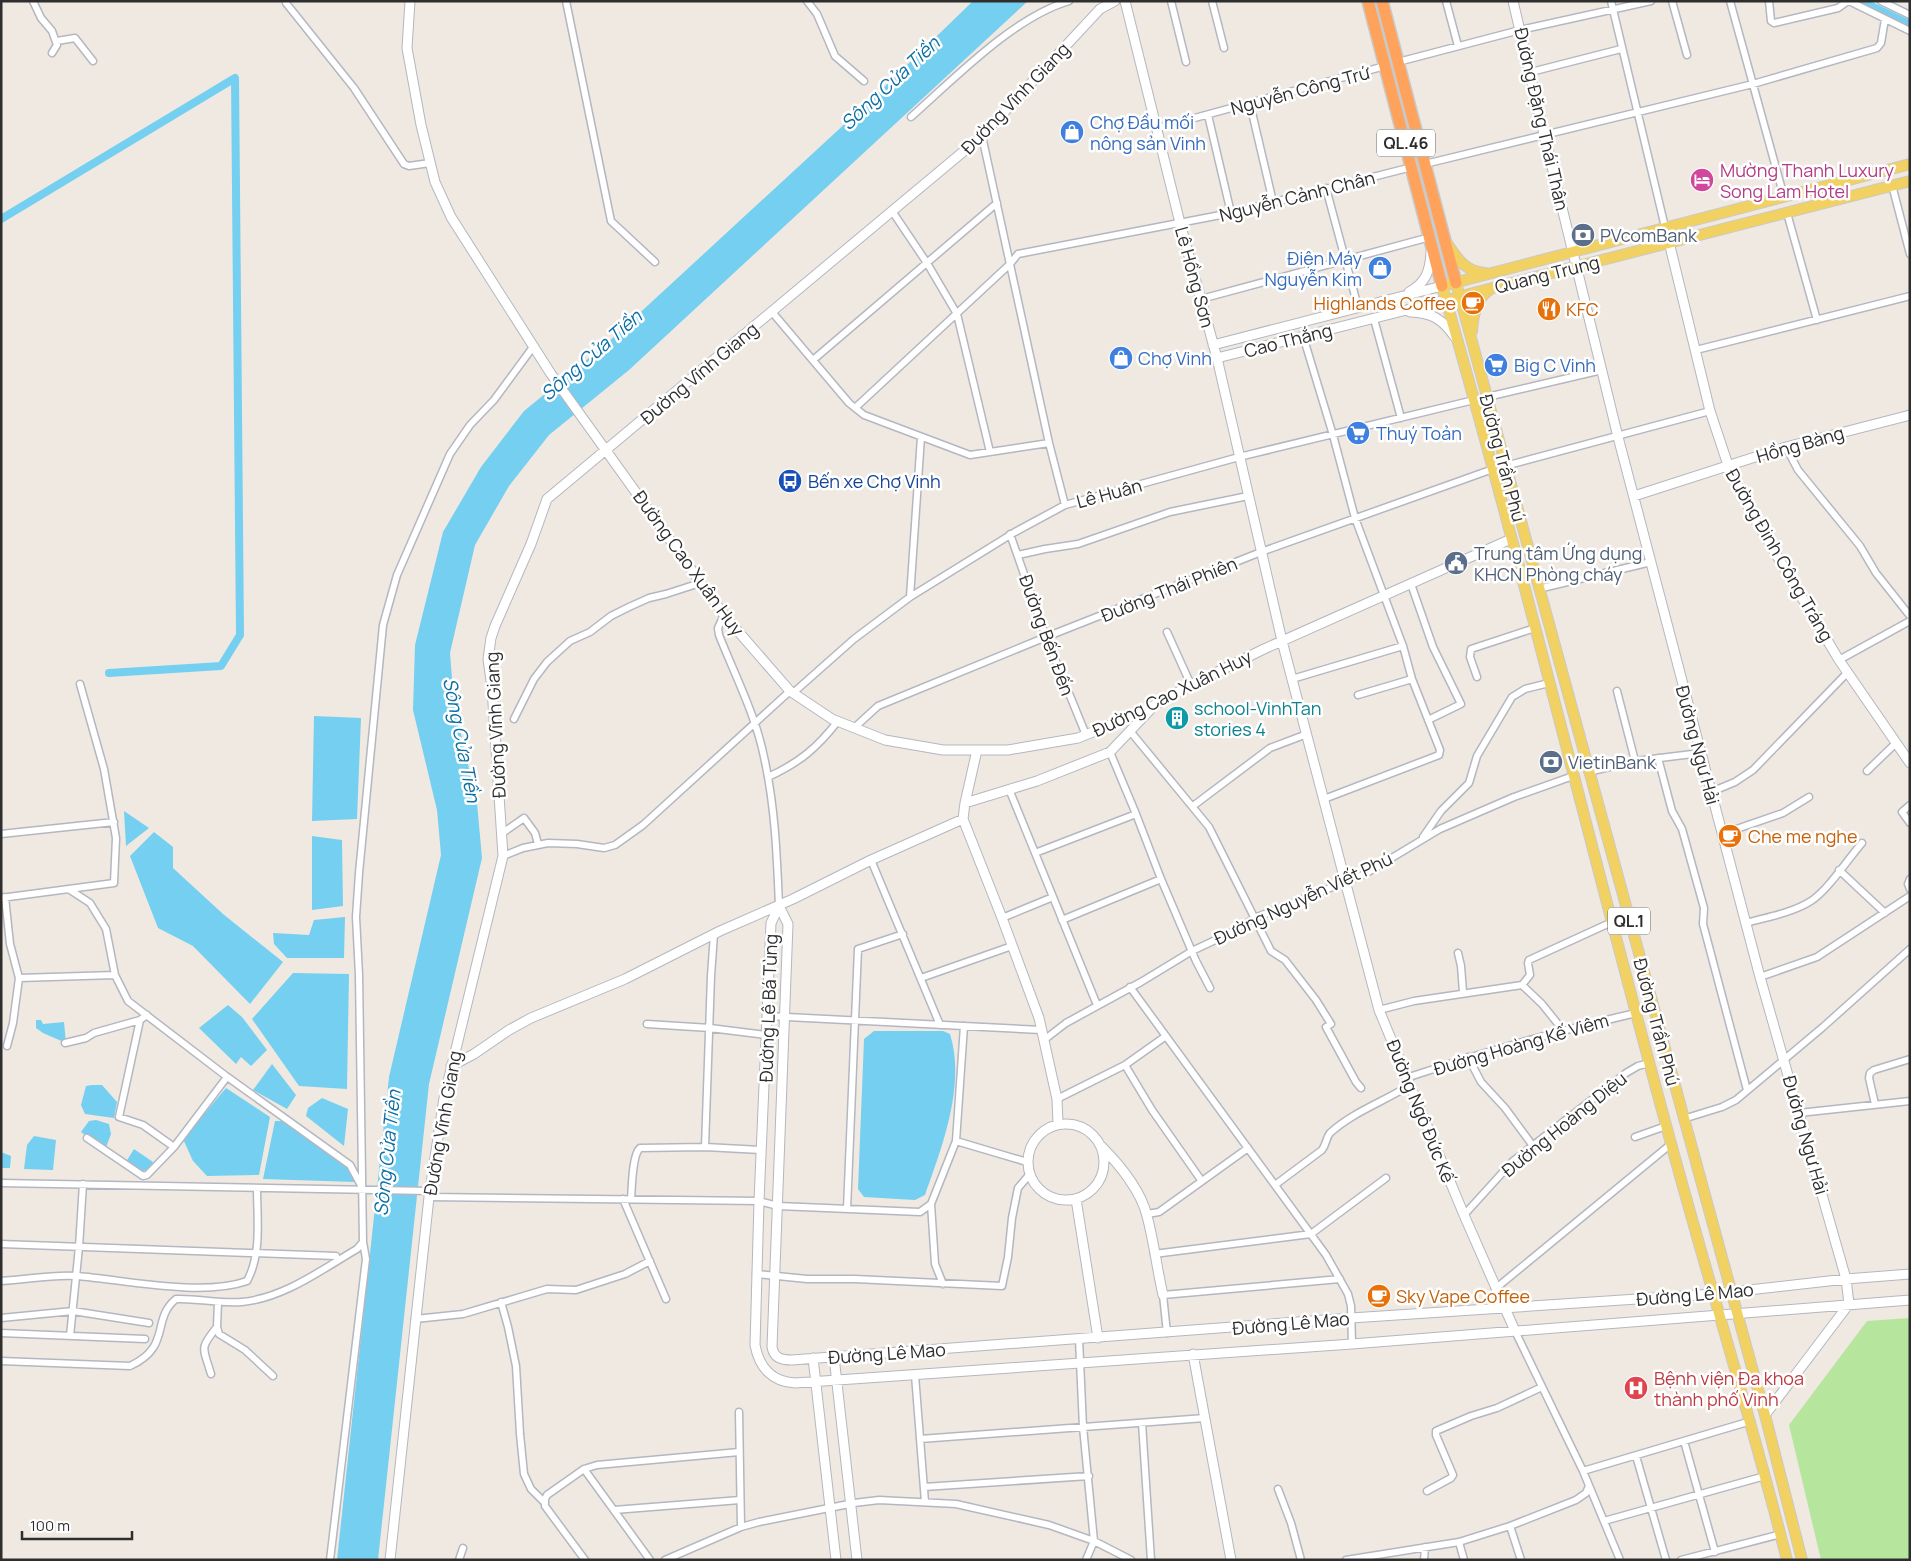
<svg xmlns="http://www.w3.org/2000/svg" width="1911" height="1561" viewBox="0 0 1911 1561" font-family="Manrope,sans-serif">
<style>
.green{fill:#b6e59e}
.water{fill:#75cff0}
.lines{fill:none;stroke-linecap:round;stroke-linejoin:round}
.canal{stroke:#75cff0;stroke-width:8}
.street-casing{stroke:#b4b7c1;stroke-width:9}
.secondary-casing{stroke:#b4b7c1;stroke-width:11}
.primary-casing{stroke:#c9c9c9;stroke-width:12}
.highway-casing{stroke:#c9c9c9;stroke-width:14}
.street{stroke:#fff;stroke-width:6}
.secondary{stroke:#fff;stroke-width:9}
.primary{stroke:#f2d163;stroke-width:10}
.highway{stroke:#ffa35c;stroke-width:11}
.labels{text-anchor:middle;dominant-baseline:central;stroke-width:5;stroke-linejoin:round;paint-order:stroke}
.shield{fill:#fff;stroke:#6d6d6d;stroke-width:1}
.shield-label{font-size:16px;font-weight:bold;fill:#2e2e2e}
.street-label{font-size:18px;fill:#2e2e2e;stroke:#fff}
.shop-label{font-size:18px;fill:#366cbe;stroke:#fff;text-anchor:start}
.hotel-label{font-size:18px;fill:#b23c85;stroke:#fff;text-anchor:start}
.service-label{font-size:18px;fill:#4e5e75;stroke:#fff;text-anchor:start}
.food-label{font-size:18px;fill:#c56008;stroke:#fff;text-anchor:start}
.transit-label{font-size:18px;fill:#164399;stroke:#fff;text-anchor:start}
.culture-label{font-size:18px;fill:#0d838f;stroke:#fff;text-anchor:start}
.health-label{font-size:18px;fill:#be3a42;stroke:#fff;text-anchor:start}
.water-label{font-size:19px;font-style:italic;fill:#0d6fa3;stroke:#fff}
</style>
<rect width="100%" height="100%" fill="#efe9e1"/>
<path class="green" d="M1910 1318V1560H1821L1789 1425 1867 1321Z"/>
<path class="water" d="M973 1H1028L629 370 549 435 509 486 475 545 450 653 454 704 477 803 482 858 429 1084 378 1560H337L389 1077 441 855 437 810 413 710 415 645 443 532 481 467 524 411 606 344 875 96Z
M1854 1H1870L1910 20V28Z
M314 716 361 718 357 819 312 821Z
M124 811 149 828 126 846Z
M154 832 173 847V868L223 914 283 962 250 1004 193 946 158 928 130 856Z
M312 836 342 840 343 906 312 910Z
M345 917 344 958H287L274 944 273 933 309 935 314 920Z
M293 973 349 974 347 1089 299 1086 252 1019Z
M228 1005 242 1017 267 1050 251 1066 241 1057 236 1064 199 1028Z
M36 1020H41L43 1024 64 1022 66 1043 43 1033 36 1028Z
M874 1031H943L950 1034C966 1085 942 1147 925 1195L915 1200 864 1197 858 1189 864 1039Z
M272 1064 296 1095 287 1109 253 1090Z
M92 1085H102L117 1102 114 1118 85 1114 81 1105 86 1086Z
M226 1088 270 1117 259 1175 207 1176 193 1161 183 1139Z
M322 1098 348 1109 344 1146 306 1116 308 1108Z
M96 1120 109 1124 111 1134 105 1150 81 1132 89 1121Z
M275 1121H282L327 1150 348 1167 355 1182 263 1179Z
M34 1136 56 1140 53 1170 24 1169 27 1145Z
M134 1149 153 1162 150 1169C140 1174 134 1168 126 1162Z
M1 1152 11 1156 10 1168H1Z"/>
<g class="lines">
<path class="canal" d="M1 219 235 78 240 635 221 666 109 673"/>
<g class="street-casing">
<path id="street" d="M33 1 41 18 52 31 57 45 52 53
M566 1 611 221 655 262
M807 1 817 14 835 56 864 81
M1171 1 1186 62
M1212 1 1224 48
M1446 1 1458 46
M1611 1 1665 227
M1672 1 1687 55
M1730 1 1784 197
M1769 1 1771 21 1774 23 1838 8 1848 1
M1849 1 1910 31
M1881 1 1910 15
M286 3 354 88 404 164 409 166 430 163
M57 41 75 38 93 61
M1398 62 1520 30 1651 1
M1531 72 1621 49
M1250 104 1273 202
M1208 115 1231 213
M911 117C955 78 1014 17 1069 1
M1158 128 1385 66
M982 136 1049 443 1065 505
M1425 164 1753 84 1877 48 1881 43 1885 19
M1892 185 1910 254
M1326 188 1358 307
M892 211 927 263 957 314 990 452
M1787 213 1817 320
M1201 299 1430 237
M772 312 849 403 864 415 970 455 1049 443
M1374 319 1401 418
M1303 336 1333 435 1355 518 1403 646
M1696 350 1910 296
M813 360 997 203
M1487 397 1602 370
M855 408 1010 264 1018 254 1231 213 1412 167
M1786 447 1798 470 1860 546 1876 573 1910 616
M1505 466 1710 411
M1010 534 1046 637 1086 735
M1018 555 1045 549 1078 544 1170 512 1248 496
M1411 584 1433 647 1461 704 1428 720
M1538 589 1651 562
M910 597 921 437
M724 615 718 628 719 635C734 673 756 716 764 757 775 806 777 856 779 906
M1167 632 1191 685
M1839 660 1910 621
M1477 677 1470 657 1471 649 1535 628
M1292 679 1403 646 1412 679 1440 750 1439 755 1324 799
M1617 691 1635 761
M793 693 854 639 910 597 1015 532 1065 505 1239 457 1474 400
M1358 695 1412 679
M514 719 534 679 547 662 570 641 590 632 611 616 629 607 649 598 666 594 700 583
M854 728 878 706 1046 637 1261 552 1493 469
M1130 731 1209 827 1271 951 1285 960 1316 1000 1331 1024 1326 1027 1356 1082 1361 1088
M1110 752 1136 814 1161 879 1196 961 1210 988
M1658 758 1672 811 1682 829 1704 908 1703 924 1747 1090
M1867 771 1896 743
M1588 772 1635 761 1701 753
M768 777C799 763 817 748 838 721
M1009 789 1097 1005
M1711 792 1735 782 1753 770 1848 672
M1910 805 1902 812 1910 823
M1193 806 1270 748 1307 734
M1 834 114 822
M501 834 524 818 535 833 538 844
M1722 834 1783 813 1809 797
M1423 837 1441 811 1469 783 1477 756 1512 697 1525 689 1549 683
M1035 853 1136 814
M503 856 523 848 548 843 577 844 604 848 615 845 643 825 790 691
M871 860 940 1025
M1839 870 1885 913
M1910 879 1908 884 1910 889
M70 890 90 903 106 929 115 975 128 1001 226 1076 350 1165 363 1189
M5 897 10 944 19 978 13 1023 7 1046
M1 898 114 883 116 838 104 769 80 684
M1002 918 1053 897
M1062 920 1161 879
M1746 923C1767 917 1792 913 1811 901 1828 890 1848 859 1862 843
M1458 953 1461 966 1463 992
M1760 977 1817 957 1910 896
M19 978 115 975
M921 978 1012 946
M1522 985 1542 1004 1562 1029
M1130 987 1326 1255 1348 1294 1351 1306 1352 1344
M1379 1010 1414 1001 1522 985 1530 975 1528 963 1529 960 1612 922
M147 1015 140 1020 119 1117 143 1125 174 1147
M767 1016 1041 1030
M647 1024 710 1028 766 1035
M1044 1040 1066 1023 1141 982 1192 951 1228 934 1255 918 1365 874 1440 829 1514 797 1573 776
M65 1043 86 1038 94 1033 140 1020
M1468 1057 1481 1082 1505 1108 1533 1146
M1125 1065 1152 1110 1201 1180
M1406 1078C1483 1052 1557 1031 1636 1013
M1057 1099 1125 1065 1166 1036
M1875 1104 1869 1078 1870 1073 1874 1070 1910 1059
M1799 1113 1910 1101
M1683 1119 1722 1107 1736 1100 1823 1027 1910 949
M1635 1137 1666 1126
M87 1138 143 1176 147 1175 174 1147 227 1077
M956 1141 1027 1162
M705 1147 711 976 714 934
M1 1183 430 1191
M1275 1185 1322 1150C1326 1145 1326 1138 1330 1133 1353 1112 1383 1102 1410 1085
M429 1197 759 1201 778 1206 920 1212 931 1204
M623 1199 666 1299
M631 1199C632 1187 632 1155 640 1148L705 1147 761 1150
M847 1209 858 949 903 934
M1147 1214 1159 1212 1248 1148
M1464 1215 1513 1161 1626 1073 1638 1066 1650 1063
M1 1244 336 1256
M1154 1254 1311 1234 1386 1178
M756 1274 807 1279H855L1002 1286 1008 1257 1012 1218 1018 1188 1029 1175
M1 1281C27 1280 51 1274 77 1276 126 1280 202 1297 247 1281 262 1254 257 1218 257 1188
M943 1284 935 1264 931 1204 956 1141 964 1026
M1495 1289 1671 1144
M218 1302 217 1327 219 1334 245 1350 273 1376
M501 1302 508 1327 516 1366 520 1434 524 1474 531 1489 545 1503
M1 1318 73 1311 149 1323
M415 1319 463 1314 547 1289 576 1290 625 1274 650 1261
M1515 1331 1583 1471 1620 1560
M1 1333 145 1339
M1167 1333 1163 1295 1340 1279
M70 1336 79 1247 83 1184
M1079 1339 1083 1427 1094 1541 1086 1560
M1 1361 130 1366C172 1347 151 1319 176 1299 198 1298 219 1304 242 1302 284 1298 321 1270 357 1249L363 1242 359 975 356 917 359 873 383 625 397 575 450 454 470 425 494 400 533 347
M211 1374C203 1347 199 1349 217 1327
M915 1375 925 1502
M739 1412 741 1527
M1142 1423 1151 1560
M920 1439 1205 1418
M1684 1441 1715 1552
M1636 1456 1666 1560
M584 1469 650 1560
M1583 1471 1751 1421
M924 1487 1089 1476
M1278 1489 1291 1523 1301 1560
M1427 1491 1451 1478 1453 1475 1436 1435V1431L1471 1416 1497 1408 1542 1387
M614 1510 740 1500
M1604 1521 1765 1476
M1510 1526 1521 1560
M1459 1542 1464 1560
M330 1560 366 1259 363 1242
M459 1560 463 1548
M585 1560 545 1506V1499L547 1495 584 1469 597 1465 739 1452
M665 1560 741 1527 759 1522 854 1503 879 1500 956 1504 1049 1525 1094 1541 1131 1560
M1346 1560 1459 1542 1510 1526 1576 1500 1586 1493 1589 1486
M1424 1560 1425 1547
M1681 1560 1781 1534"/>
</g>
<g class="secondary-casing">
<path id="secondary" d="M410 1 407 48 421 125 435 182 451 217 551 374 724 615 790 691 832 719 885 740 943 750H1008L1078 738 1142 712 1191 685 1264 649 1511 539
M1125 1 1180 223 1217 358 1282 641 1379 1010 1464 1215 1515 1331
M1513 1 1544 134 1618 437 1696 734 1760 977 1846 1279 1849 1304 1765 1415
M1669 242 1710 411 1728 465 1749 509 1839 660 1910 763
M1409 292C1426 283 1430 271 1431 252
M1410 312C1433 313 1442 319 1455 337
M1213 345 1442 286
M1217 358 1446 300
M1634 496 1786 447 1910 415
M977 750 965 803 963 819 1002 918 1039 1018 1057 1099 1058 1124
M965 803 1037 781 1110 752 1150 710
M779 906 771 923 759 1201 755 1345C759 1367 772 1382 795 1383L1352 1344 1910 1300
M779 906 788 924 772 1347C774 1358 781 1360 792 1360L1351 1318 1713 1294 1846 1279 1910 1274
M451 1066 474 1054 509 1030 531 1018 625 979 720 931 793 899 871 860 963 819
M1028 1162a38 38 0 1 1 76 0a38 38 0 1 1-76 0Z
M1101 1146C1119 1164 1141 1191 1147 1216 1154 1242 1157 1269 1163 1295
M1076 1199 1098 1338
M1193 1354 1231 1560
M834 1357 857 1560
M813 1358 836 1560
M390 1560 429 1197 444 1098 503 856 492 688 488 659 491 638 495 626 531 544 547 499 982 136 1100 9 1115 1"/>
</g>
<g class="primary-casing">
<path id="primary" d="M1446 242C1457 258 1465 272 1485 273
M1456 283 1765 1415 1802 1560
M1454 298 1910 181
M1472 331C1473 316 1476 297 1491 289
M1787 1560C1750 1414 1705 1270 1666 1125 1590 846 1522 564 1442 286L1910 164"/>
</g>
<g class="highway-casing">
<path id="highway" d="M1368 1 1442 286
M1382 1 1456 283"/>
</g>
<use href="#street" class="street"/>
<use href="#secondary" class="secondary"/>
<use href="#primary" class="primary"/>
<use href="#highway" class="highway"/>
</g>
<defs>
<g id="shop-disc" transform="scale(1.25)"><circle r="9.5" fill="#3f7fe0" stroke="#fff"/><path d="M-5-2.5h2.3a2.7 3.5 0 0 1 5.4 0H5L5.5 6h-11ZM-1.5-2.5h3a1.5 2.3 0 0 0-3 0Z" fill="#fff"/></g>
<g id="hotel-disc" transform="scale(1.25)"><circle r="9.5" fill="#d1479c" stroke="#fff"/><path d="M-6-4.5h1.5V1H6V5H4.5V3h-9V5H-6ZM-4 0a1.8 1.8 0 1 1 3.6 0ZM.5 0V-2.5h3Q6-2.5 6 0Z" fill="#fff"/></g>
<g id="bank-disc" transform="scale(1.25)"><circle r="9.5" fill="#5c6f8a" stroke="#fff"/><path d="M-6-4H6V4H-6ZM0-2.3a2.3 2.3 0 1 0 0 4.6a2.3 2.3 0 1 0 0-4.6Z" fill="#fff"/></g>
<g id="cafe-disc" transform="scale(1.25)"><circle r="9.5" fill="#e8710a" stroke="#fff"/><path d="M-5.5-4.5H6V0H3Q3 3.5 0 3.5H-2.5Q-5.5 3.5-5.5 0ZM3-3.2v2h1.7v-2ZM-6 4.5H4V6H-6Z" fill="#fff"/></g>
<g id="restaurant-disc" transform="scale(1.25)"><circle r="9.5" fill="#e8710a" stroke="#fff"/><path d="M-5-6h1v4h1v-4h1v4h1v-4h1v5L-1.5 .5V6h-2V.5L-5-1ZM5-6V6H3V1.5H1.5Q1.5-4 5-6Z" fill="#fff"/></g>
<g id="supermarket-disc" transform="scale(1.25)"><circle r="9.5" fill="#3f7fe0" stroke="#fff"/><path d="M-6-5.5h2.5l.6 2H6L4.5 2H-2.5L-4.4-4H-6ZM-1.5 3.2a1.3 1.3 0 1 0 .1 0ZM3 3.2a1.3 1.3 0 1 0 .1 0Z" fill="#fff"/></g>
<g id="bus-disc" transform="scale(1.25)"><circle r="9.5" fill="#1a4fb4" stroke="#fff"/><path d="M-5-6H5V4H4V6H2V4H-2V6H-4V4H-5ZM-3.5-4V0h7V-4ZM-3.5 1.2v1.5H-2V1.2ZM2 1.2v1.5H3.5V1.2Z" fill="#fff"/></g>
<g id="civic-disc" transform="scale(1.25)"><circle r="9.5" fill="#5c6f8a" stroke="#fff"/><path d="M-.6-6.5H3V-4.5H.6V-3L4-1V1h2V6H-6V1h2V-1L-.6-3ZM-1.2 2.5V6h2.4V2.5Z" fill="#fff"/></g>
<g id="building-disc" transform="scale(1.25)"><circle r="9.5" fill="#0f9aa8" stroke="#fff"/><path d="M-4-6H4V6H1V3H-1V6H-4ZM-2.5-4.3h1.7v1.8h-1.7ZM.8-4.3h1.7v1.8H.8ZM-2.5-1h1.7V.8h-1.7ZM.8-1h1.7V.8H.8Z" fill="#fff"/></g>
<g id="hospital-disc" transform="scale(1.25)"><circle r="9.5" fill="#e0444e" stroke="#fff"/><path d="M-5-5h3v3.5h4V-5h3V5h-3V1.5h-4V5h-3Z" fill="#fff"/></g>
</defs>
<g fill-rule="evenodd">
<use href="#shop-disc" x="1072" y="132"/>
<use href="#hotel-disc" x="1702" y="180"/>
<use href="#bank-disc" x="1583" y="235"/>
<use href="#shop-disc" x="1380" y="268"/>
<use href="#cafe-disc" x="1473" y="303"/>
<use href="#restaurant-disc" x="1549" y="309"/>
<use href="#shop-disc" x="1121" y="358"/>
<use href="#supermarket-disc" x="1496" y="365"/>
<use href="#supermarket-disc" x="1358" y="433"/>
<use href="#bus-disc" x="790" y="481"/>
<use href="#civic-disc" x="1456" y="563"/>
<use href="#building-disc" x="1177" y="718"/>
<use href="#bank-disc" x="1551" y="762"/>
<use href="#cafe-disc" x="1730" y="836"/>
<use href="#cafe-disc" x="1379" y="1296"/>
<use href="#hospital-disc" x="1636" y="1388"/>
</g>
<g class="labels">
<g class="shield">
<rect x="1377" y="129.5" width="58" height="27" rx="4"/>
<rect x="1608" y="907.5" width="42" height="27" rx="4"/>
</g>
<g class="shield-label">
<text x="1406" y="143">QL.46</text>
<text x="1629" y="921">QL.1</text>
</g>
<g class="street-label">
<text transform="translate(1300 90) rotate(-15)">Nguyễn Công Trứ</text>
<text transform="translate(1015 98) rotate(-46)">Đường Vĩnh Giang</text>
<text transform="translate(1542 119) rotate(77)">Đường Đặng Thái Thân</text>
<text transform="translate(1297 196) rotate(-14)">Nguyễn Cảnh Chân</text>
<text transform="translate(1547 274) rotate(-14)">Quang Trung</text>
<text transform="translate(1195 277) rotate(75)">Lê Hồng Sơn</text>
<text transform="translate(1288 340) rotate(-14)">Cao Thắng</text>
<text transform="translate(699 373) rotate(-40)">Đường Vĩnh Giang</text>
<text transform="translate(1800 444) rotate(-16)">Hồng Bàng</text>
<text transform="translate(1503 458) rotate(75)">Đường Trần Phú</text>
<text transform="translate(1109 493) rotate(-15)">Lê Huân</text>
<text transform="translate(1780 555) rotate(60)">Đường Đinh Công Tráng</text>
<text transform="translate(689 563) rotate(54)">Đường Cao Xuân Huy</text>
<text transform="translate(1169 589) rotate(-22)">Đường Thái Phiên</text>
<text transform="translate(1047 635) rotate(70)">Đường Bến Đến</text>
<text transform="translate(1172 693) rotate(-26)">Đường Cao Xuân Huy</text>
<text transform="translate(495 725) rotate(-93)">Đường Vĩnh Giang</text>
<text transform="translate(1698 745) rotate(75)">Đường Ngư Hải</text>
<text transform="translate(1303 898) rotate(-25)">Đường Nguyễn Viết Phú</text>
<text transform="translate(768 1008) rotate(-88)">Đường Lê Bá Tùng</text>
<text transform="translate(1657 1022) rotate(75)">Đường Trần Phú</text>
<text transform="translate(1521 1044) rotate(-16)">Đường Hoàng Kế Viêm</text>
<text transform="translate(1421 1111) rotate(68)">Đường Ngô Đức Kế</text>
<text transform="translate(442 1123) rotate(-80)">Đường Vĩnh Giang</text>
<text transform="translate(1564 1124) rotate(-39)">Đường Hoàng Diệu</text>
<text transform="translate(1806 1135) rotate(74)">Đường Ngư Hải</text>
<text transform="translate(1695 1294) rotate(-5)">Đường Lê Mao</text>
<text transform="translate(1291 1323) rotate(-5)">Đường Lê Mao</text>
<text transform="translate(887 1353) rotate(-4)">Đường Lê Mao</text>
</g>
<g class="shop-label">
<text x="1090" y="122">Chợ Đầu mối<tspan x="1090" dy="21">nông sản Vinh</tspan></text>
<text x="1362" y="258" text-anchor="end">Điện Máy<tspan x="1362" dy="21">Nguyễn Kim</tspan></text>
<text x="1138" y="358">Chợ Vinh</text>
<text x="1514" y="365">Big C Vinh</text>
<text x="1376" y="433">Thuý Toản</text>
</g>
<g class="hotel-label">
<text x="1720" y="170">Mường Thanh Luxury<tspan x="1720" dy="21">Song Lam Hotel</tspan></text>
</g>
<g class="service-label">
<text x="1600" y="235">PVcomBank</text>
<text x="1474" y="553">Trung tâm Ứng dụng<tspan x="1474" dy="21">KHCN Phòng cháy</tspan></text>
<text x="1568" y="762">VietinBank</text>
</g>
<g class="food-label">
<text x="1456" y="303" text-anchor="end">Highlands Coffee</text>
<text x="1566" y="309">KFC</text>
<text x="1748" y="836">Che me nghe</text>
<text x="1396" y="1296">Sky Vape Coffee</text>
</g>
<g class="transit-label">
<text x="808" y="481">Bến xe Chợ Vinh</text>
</g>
<g class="culture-label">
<text x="1194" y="708">school-VinhTan<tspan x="1194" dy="21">stories 4</tspan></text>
</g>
<g class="health-label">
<text x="1654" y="1378">Bệnh viện Đa khoa<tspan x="1654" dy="21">thành phố Vinh</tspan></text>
</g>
<g class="water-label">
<text transform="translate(890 83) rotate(-43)">Sông Cửa Tiền</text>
<text transform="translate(591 355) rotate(-41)">Sông Cửa Tiền</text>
<text transform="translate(462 740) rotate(79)">Sông Cửa Tiền</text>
<text transform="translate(387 1153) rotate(-84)">Sông Cửa Tiền</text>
</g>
</g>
<rect width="1911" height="1561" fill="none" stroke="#2e2e2e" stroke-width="5"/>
<path d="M22 1531v8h110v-8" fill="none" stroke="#2e2e2e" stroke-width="2.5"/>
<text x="30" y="1531" font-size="15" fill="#2e2e2e" stroke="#ffffff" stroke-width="4" paint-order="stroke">100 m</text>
</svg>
